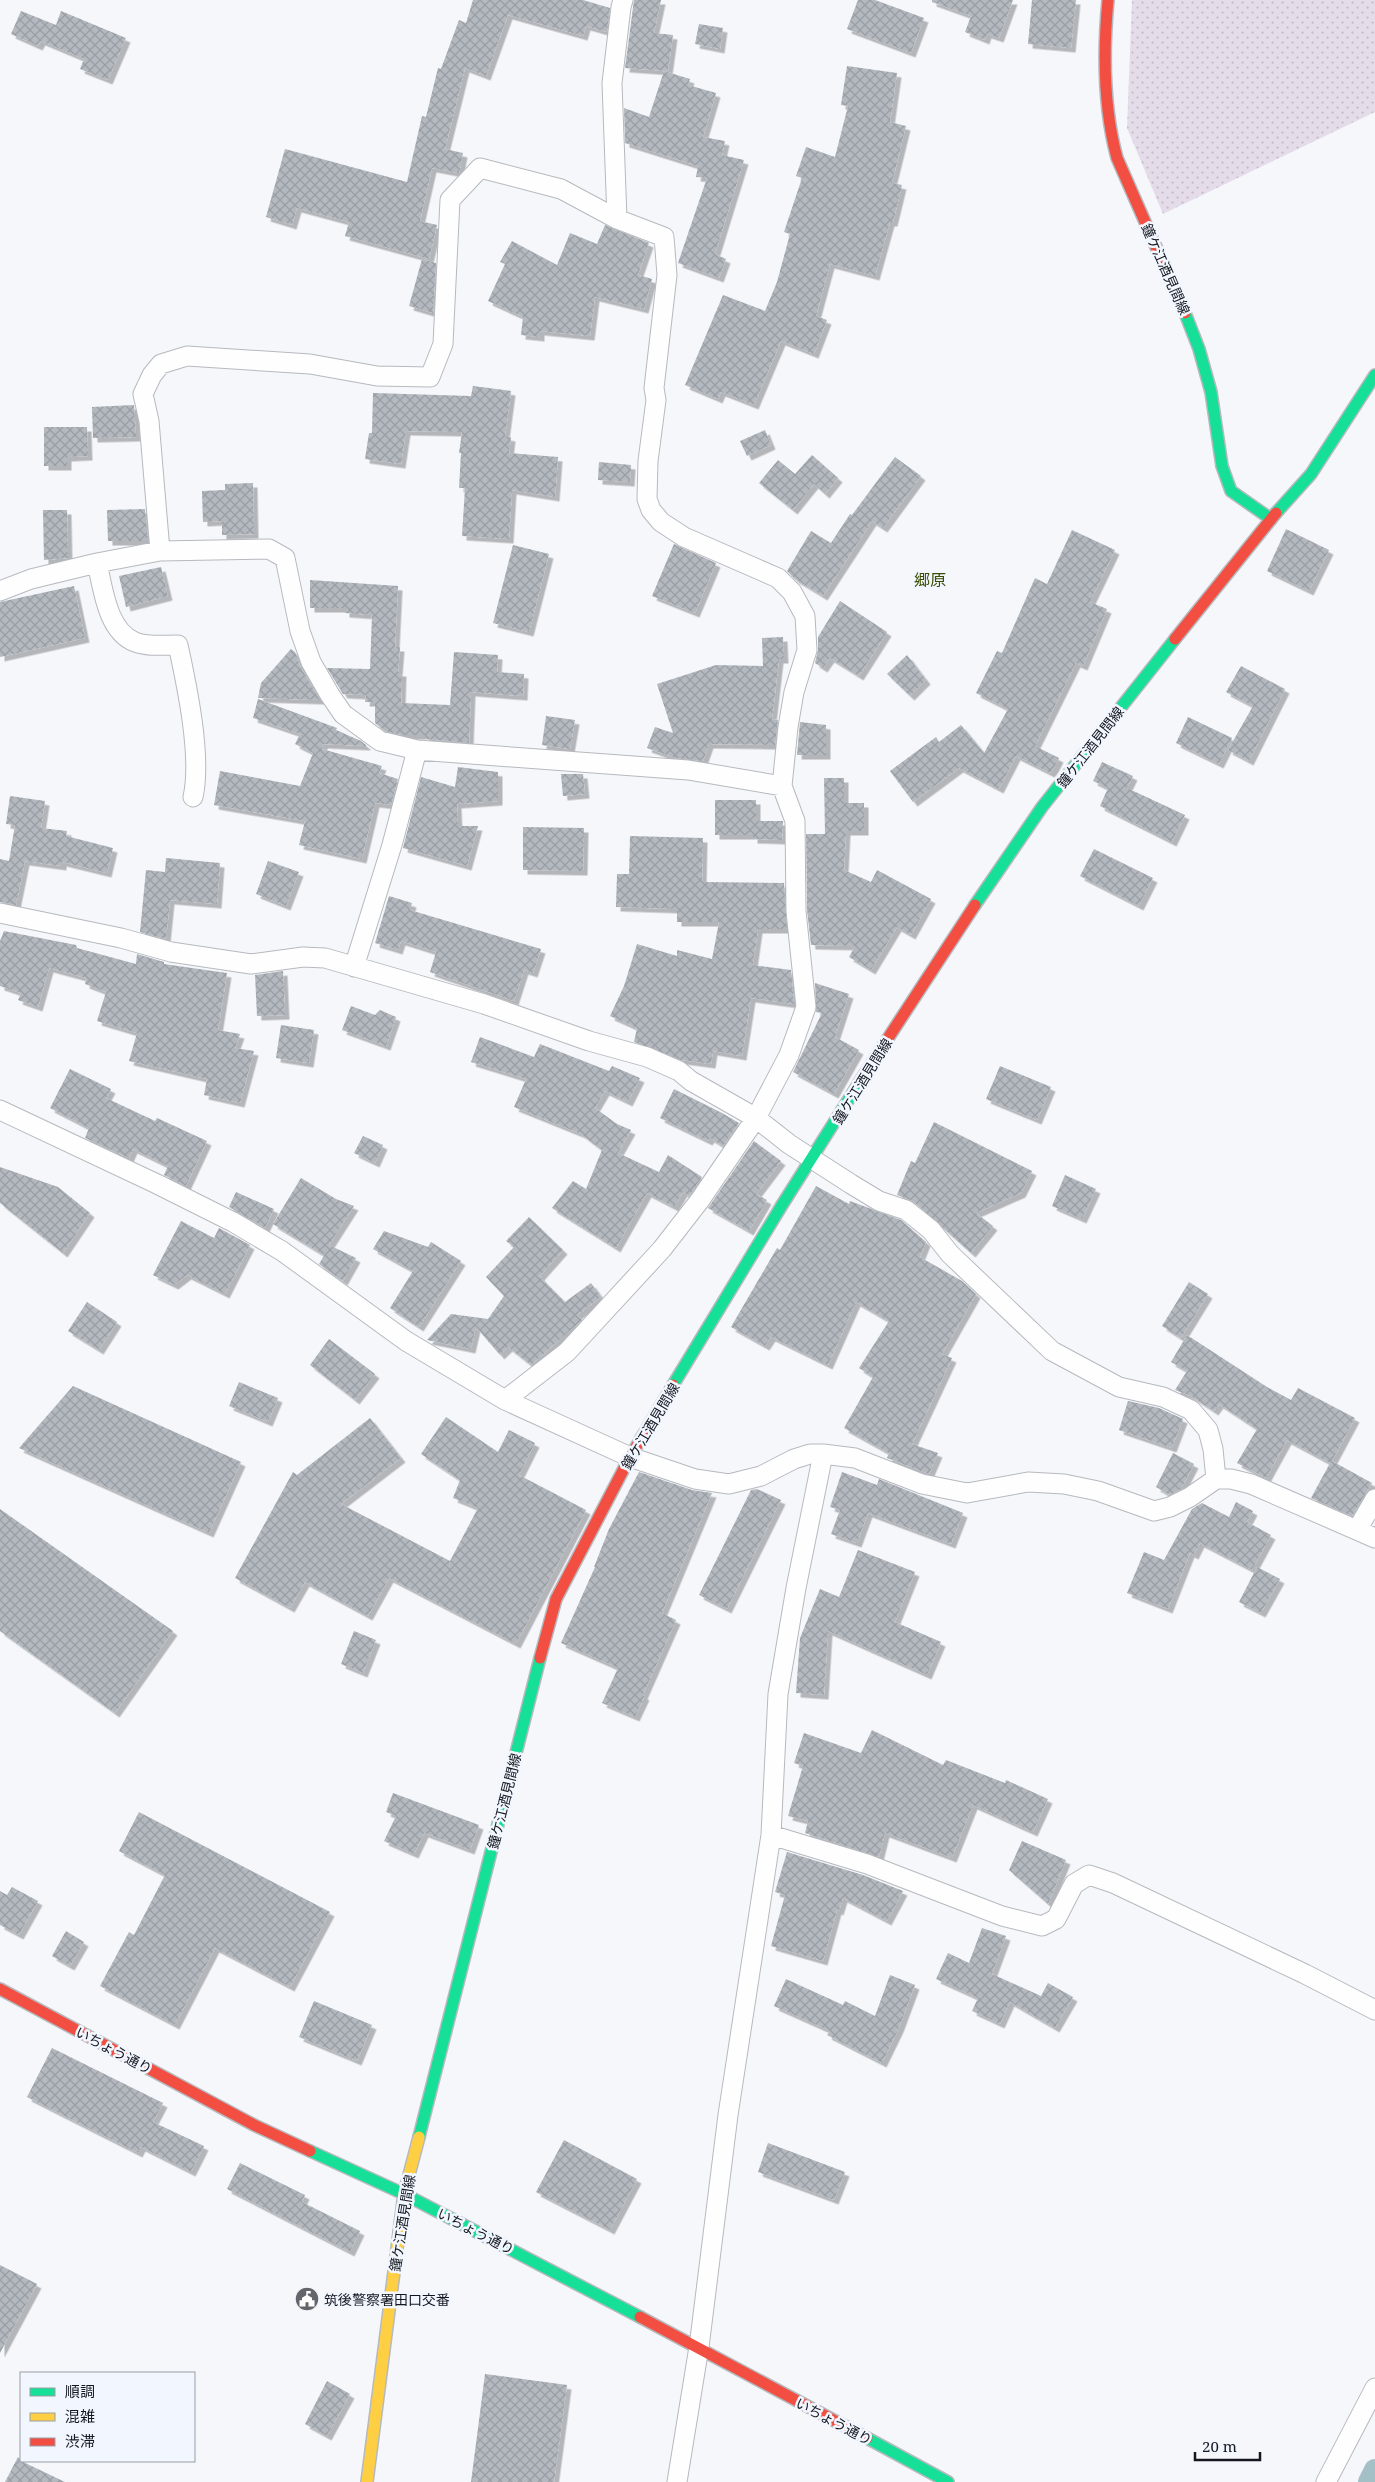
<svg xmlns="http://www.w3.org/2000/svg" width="1375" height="2482" viewBox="0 0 1375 2482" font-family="'Noto Serif','Noto Sans JP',serif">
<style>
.grass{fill:url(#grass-dots)}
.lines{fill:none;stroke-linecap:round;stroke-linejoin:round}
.canal{stroke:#a2c0c6;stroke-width:22}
.building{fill:url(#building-cross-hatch);filter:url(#shadow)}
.street-casing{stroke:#b6b9be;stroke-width:21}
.fast-casing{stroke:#b6b9be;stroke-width:14}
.slow-casing{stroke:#b6b9be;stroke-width:14}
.jam-casing{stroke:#b6b9be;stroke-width:14}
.street{stroke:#fefefe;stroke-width:19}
.fast{stroke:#16e098;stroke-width:11}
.slow{stroke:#ffcf43;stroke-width:11}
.jam{stroke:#f24e42;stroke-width:11}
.labels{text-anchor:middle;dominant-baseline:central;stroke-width:5;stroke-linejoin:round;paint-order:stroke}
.street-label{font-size:14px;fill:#14171e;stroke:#f2f6fe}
.poi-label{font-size:14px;fill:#14171e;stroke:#f2f6fe;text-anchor:start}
.quarter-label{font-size:16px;fill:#3a4e00;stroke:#f2f6fe}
</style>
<defs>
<pattern id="grass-dots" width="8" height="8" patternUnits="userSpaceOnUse" patternTransform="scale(1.25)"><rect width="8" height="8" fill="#e5dce9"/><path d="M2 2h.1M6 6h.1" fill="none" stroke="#c4bcc7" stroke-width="1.8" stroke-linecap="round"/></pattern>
<pattern id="building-cross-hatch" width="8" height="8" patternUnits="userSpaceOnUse" patternTransform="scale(1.25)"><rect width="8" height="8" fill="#b3b9bf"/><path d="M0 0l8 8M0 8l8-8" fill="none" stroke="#999ea4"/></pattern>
<filter id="shadow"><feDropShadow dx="4.5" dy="4.5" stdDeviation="0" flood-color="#0004"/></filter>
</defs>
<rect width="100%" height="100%" fill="#f5f7fb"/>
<path class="grass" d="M1132 0H1375V112L1163 214 1127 128Z"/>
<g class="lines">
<path class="canal" d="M1369 2482 1375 2470"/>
</g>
<path class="building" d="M473 0H583L610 8 607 32 586 26 583 36 508 15 486 76 465 68 445 149 463 153 459 173 432 168 420 221 437 225 429 259 345 236 349 222 297 208 292 225 266 217 285 149 407 182 422 116 426 117 438 68 441 69 459 20 466 23Z
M634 0H661L654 33 673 35 668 71 625 68Z
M858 0H875L924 18 911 53 847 29Z
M932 0H1013L999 38 987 34 985 40 965 32 971 16 932 2Z
M1032 0H1076L1071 48 1028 44Z
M21 11 56 25 61 11 126 38 108 80 80 69 84 59 41 41 38 46 11 34Z
M699 24 723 28 720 49 695 44Z
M847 66 897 73 890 122 906 126 892 183 902 185 893 222H890L875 276 830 264 816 316 827 320 814 354 781 341 754 405 721 392 718 399 685 385 723 295 765 311 777 282 790 234 784 232 802 178 796 176 806 147 835 157 848 106 841 105Z
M664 71 690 79 688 85 716 93 703 137 725 141 722 155 744 160 715 254 726 259 719 278 678 263 707 178 696 177 698 166 625 143 624 108 649 117Z
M605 225 649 243 638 275 652 279 644 309 595 297 590 336 540 331V337L521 335 523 317 488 301 505 264 500 262 512 241 557 265 570 233 597 244Z
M422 259 436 263 433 313 409 306Z
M473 386 511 391 505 436 511 437 509 453 558 457 555 497 512 490 509 539 462 536 465 488H459L461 453H459L462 432 406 431 401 464 365 459 369 433H372L373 393 471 396Z
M134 405 136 437 93 438 92 407Z
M44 427H87L88 456 67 457V466H44Z
M765 430 771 445 747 456 740 441Z
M812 455 838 478 825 494 814 484 793 510 759 483 778 460 795 474Z
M895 457 921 476 883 528 872 521 823 596 795 579 787 571 811 531 831 543 850 514 852 515Z
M599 462 631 465 630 482 598 480Z
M253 483 254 534 222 535V521L203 522 202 491 225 490V484Z
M145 509 148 541H108L107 510Z
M43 510H67L68 558 44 560Z
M1286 529 1329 550 1309 591 1267 571Z
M1072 530 1115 550 1090 602 1107 609 1083 666 1076 663 1035 746 1059 758 1054 768 1050 773 1016 756 999 789 959 768 913 802 890 771 936 737 939 742 961 725 984 753 1008 709 976 693 997 651 1002 653 1035 578 1047 584Z
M674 544 716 563 695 613 652 596Z
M513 545 549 554 529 632 493 623Z
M161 567 168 596 126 607 119 576Z
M310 580 398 586 395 647H400L398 672H402L401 703 450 705 454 652 498 655 497 672 524 674 523 696 471 692 469 743 425 739V735H402L385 731 375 723V702H365L366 695 343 694 327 668 370 669 372 615 345 613V608H310Z
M74 586 85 638 0 657V602Z
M840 601 887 632 859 676 830 658 823 668 815 663 818 650V637Z
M783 637 784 659H779L772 719 778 720 775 745 709 744 703 761 675 758 647 748 655 727 673 733 657 684 716 665 763 666 762 638Z
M291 649 295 652 301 668 320 700 258 698 261 683Z
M907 655 926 680 910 696 887 674Z
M1241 666 1285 689 1249 761 1228 750 1253 706 1226 692Z
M258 699 337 728 336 730 361 741 367 746 323 744 322 749 382 766 379 773 398 779 391 805 375 803 362 859 299 845 305 821 214 805 220 771 300 786 313 753 295 744 300 734 253 718Z
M546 716 575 720 570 749 542 745Z
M1188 717 1232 738 1219 764 1176 743Z
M800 722 826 725V755H797Z
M1102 762 1133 776 1127 788 1185 815 1172 842 1100 806 1108 788 1093 781Z
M458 767 498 772V801L457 804 458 826H478L467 866 403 848 421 777 455 787Z
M561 774H583L585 794 563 796Z
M824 778H844V803H864V831H846L844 870 871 882 877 870 931 899 911 935 897 927 871 970 849 957 855 946 811 945 807 910 806 834H825Z
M10 796 45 801 41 828 67 831 66 836 113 848 107 873 62 862V866L25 861 16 905 0 902V859L9 861 15 825 6 824Z
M715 800H756V821H783L782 840 753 839V835H715Z
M523 827 584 828 583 871 523 870Z
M630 836 703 838 702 882 784 883 787 929H758L753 965 791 970 794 1004 751 998 742 1056 713 1051 711 1064 681 1060 634 1042 637 1028 610 1016 624 986 637 944 677 956V950L712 959 719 922H677V909L616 907 617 874H629Z
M1094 849 1153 878 1139 906 1080 876Z
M166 858 220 863 217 904 170 900 166 939 140 932 146 870 165 872Z
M268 861 299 872 286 906 256 894Z
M389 896 412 903 410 910 541 949 533 973 524 970 514 1001 430 972 436 952 401 941 398 950 375 943Z
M4 931 76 945 77 948 136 964 137 954 164 962V964L227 973 218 1030 240 1034 235 1048 254 1051 240 1103 204 1095 207 1079 129 1061 137 1033 97 1021 106 992 85 984 86 978 49 968 38 1007 18 1000 21 993 0 986V941Z
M283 971 285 1015 257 1016 255 975Z
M815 983 849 994 835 1037 859 1050 834 1094 793 1072 822 1013 816 1012Z
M351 1006 375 1015 380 1010 396 1017 386 1046 342 1030Z
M281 1025 314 1030 309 1063 276 1058Z
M480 1037 534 1057 540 1044 609 1071 612 1066 640 1078 628 1102 605 1091 595 1108 617 1124 631 1130 618 1153 659 1172 668 1155 702 1177 691 1193 689 1196 683 1192 674 1207 647 1193 616 1248 552 1208 573 1181 586 1189 602 1150 581 1134 514 1107 526 1079 471 1062Z
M1000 1066 1051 1087 1037 1120 986 1099Z
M70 1069 111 1089 106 1098 155 1121 157 1118 207 1141 186 1186 164 1175 168 1166 133 1149 129 1158 85 1138 89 1128 50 1108Z
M674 1089 722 1113 739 1123 723 1146 710 1138 708 1141 660 1118Z
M934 1122 1032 1171 1021 1193 976 1213 993 1226 971 1253 913 1201 897 1195 911 1161 915 1163Z
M363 1136 383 1145 375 1163 354 1153Z
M754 1141 781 1161 756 1194 767 1200 749 1231 708 1208Z
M0 1167 58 1187 90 1213 63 1253 0 1203Z
M1065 1175 1096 1189 1082 1219 1052 1206Z
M301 1178 336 1199 354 1206 329 1245 356 1258 343 1281 319 1264 328 1249 324 1255 273 1224Z
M816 1186 849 1204 850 1201 901 1220 926 1242 920 1257 962 1281 976 1294 942 1354 952 1358 912 1444 938 1453 929 1474 887 1458 889 1453 844 1428 873 1377 859 1368 889 1321 856 1302 828 1365 771 1337 765 1346 731 1327 777 1248 780 1250Z
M236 1192 274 1209 265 1228 229 1207Z
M529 1217 563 1250 540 1276 542 1279 565 1302 591 1283 601 1297 577 1315 582 1320 531 1365 508 1347 500 1355 476 1327 471 1349 427 1340 451 1314 488 1319 504 1296 486 1277 514 1247 506 1241Z
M181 1221 214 1238 219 1228 250 1245 225 1294 187 1275 174 1285 153 1275Z
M384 1231 428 1247 431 1242 461 1261 419 1327 390 1308 413 1271 373 1249Z
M1189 1282 1208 1294 1181 1338 1162 1326Z
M87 1302 117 1322 99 1350 68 1331Z
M1187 1335 1267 1387 1291 1400 1298 1388 1355 1418 1332 1461 1372 1483 1352 1516 1311 1498 1330 1463 1287 1440 1266 1478 1237 1463 1257 1429 1219 1404 1214 1411 1191 1396 1175 1390 1187 1371 1171 1362Z
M329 1339 375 1374 355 1400 310 1365Z
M239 1382 278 1398 268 1422 229 1406Z
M73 1386 241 1462 209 1533 19 1448Z
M1128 1401 1159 1408 1183 1419 1172 1448 1119 1430Z
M446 1417 498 1452 509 1430 535 1443 519 1475 586 1510 516 1644 389 1578 368 1616 305 1582 290 1608 235 1578 293 1472 297 1475 370 1418 401 1458 341 1504 450 1561 478 1508 453 1498 460 1480 421 1454Z
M1173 1453 1194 1464 1181 1489 1170 1495 1156 1487Z
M639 1472 692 1490 712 1493 662 1613 676 1620 643 1695 645 1696 635 1717 602 1703 618 1668 561 1643 595 1567H594L609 1529Z
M842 1472 877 1485 879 1479 963 1513 951 1544 868 1513 857 1543 831 1534 840 1510 830 1507Z
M757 1489 781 1500 727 1609 699 1595 751 1490Z
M1236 1502 1253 1511 1247 1522 1271 1535 1252 1570 1200 1543 1194 1555 1190 1553 1168 1609 1127 1593 1144 1552 1164 1560 1192 1509 1202 1503 1229 1517Z
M0 1509 173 1631 115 1713 0 1631Z
M858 1550 915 1572 895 1622 941 1642 927 1675 828 1631 824 1695 796 1693 800 1638 820 1589 839 1597Z
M1257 1567 1280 1579 1261 1613 1239 1602Z
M354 1631 376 1640 363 1673 341 1664Z
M872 1730 943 1765 946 1760 1005 1783 1006 1780 1048 1799 1033 1832 973 1805 952 1858 885 1833 879 1857 805 1833 808 1821 788 1816 803 1766 794 1763 804 1733 861 1753Z
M393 1793 479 1825 470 1850 424 1833 414 1854 384 1841 396 1816 386 1812Z
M139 1812 330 1912 290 1987 215 1948 175 2025 100 1986 129 1932 134 1935 165 1875 119 1851Z
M1022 1841 1066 1860 1048 1904 1009 1870Z
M787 1852 863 1875 903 1891 887 1921 843 1898 839 1911 837 1910 823 1961 771 1946 785 1895 775 1892Z
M12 1887 38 1901 19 1935 0 1925V1891L7 1895Z
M982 1928 1006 1936 992 1974 1041 1996 1048 1983 1073 1997 1055 2028 1010 2002 1000 2024 972 2011 978 1998 936 1979 948 1953 969 1963Z
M66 1931 84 1942 70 1966 52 1956Z
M890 1975 915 1985 899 2028 882 2063 827 2035 830 2031 774 2006 786 1979 843 2005 845 2001 875 2016Z
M314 2001 372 2025 357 2061 299 2037Z
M52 2048 163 2103 153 2122 204 2146 191 2172 141 2147 138 2153 27 2097Z
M564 2140 637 2179 610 2230 536 2192Z
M768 2143 845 2172 834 2200 758 2172Z
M240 2163 305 2195 302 2202 360 2231 350 2252 227 2189Z
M0 2265 37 2284 0 2353Z
M485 2374 567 2385 554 2482H471Z
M327 2381 350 2394 327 2436 305 2424Z
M18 2457 21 2461 65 2482H5Z"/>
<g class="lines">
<g class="street-casing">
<path id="street" d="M617 219 612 83 621 7 623 0
M160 551 149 421 143 394 152 375 161 364 187 356 310 364 377 376 430 377 443 344 450 200 480 168 561 189 617 219 664 237 667 275 654 388 656 400 648 461 647 499 651 510 661 522 684 537 778 578 792 592 805 616 807 650 794 692 788 727 782 786 795 821 796 911 806 1007 789 1055 756 1118 700 1200 662 1249 567 1352 505 1400
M97 563C103 588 107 631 135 642 148 647 164 645 178 645 187 686 202 757 193 797
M0 591 31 579 97 563 160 551 269 549 285 558 300 631 311 662 330 695 343 714 380 741 417 750 688 770 782 786
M0 913 121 938 171 952 251 964 303 957 325 958 484 1004 589 1041 647 1057 679 1071 691 1081 756 1118 789 1144 851 1184 879 1201 906 1210 931 1230 950 1254 1052 1351 1119 1387 1163 1397 1191 1410 1208 1430 1213 1449 1216 1479
M354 967 392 845 417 750
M0 1110 157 1184 233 1222 282 1251 406 1341 505 1400 630 1457 695 1479 729 1484 761 1476 794 1459 810 1454H823L855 1458 922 1484 967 1493 1028 1482 1064 1484 1098 1491 1154 1511 1170 1507 1190 1497 1216 1479H1231L1251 1484 1375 1538
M1357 1530 1375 1499
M771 1835 867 1864 1002 1916 1042 1926 1056 1919 1074 1884 1089 1875 1113 1883 1305 1974 1375 2010
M677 2482 699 2347 728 2115 771 1835 778 1694 796 1588 823 1454
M1326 2482 1375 2388"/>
</g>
<g class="fast-casing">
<path id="fast" d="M1185 313 1199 349 1211 392 1222 466 1231 491 1271 519
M1276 513 1311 474 1375 375
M975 905 1042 807 1175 639
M673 1385 782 1205 866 1072
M419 2137 540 1658
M310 2151 404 2194 640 2317
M867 2438 948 2482"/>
</g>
<g class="slow-casing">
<path id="slow" d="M367 2482 404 2194 419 2137"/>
</g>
<g class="jam-casing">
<path id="jam" d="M1108 0C1103 53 1103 106 1117 158L1185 313
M1175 639 1276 513
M866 1072 975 905
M540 1658 556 1599 630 1457 673 1385
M0 1989 254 2125 310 2151
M640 2317 867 2438"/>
</g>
<use href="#street" class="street"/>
<use href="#fast" class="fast"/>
<use href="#slow" class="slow"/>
<use href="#jam" class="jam"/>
</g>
<defs>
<g id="civic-disc" transform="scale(1.25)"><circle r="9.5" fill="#63656b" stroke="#f2f6fe"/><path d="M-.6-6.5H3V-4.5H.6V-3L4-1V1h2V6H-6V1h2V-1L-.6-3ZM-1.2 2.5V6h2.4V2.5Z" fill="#fff"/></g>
</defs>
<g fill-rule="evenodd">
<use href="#civic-disc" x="307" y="2299"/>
</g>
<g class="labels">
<g class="street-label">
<text transform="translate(1166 269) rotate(66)">鐘ケ江酒見間線</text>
<text transform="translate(1090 747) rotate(-52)">鐘ケ江酒見間線</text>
<text transform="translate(862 1081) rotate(-58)">鐘ケ江酒見間線</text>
<text transform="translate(650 1426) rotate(-59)">鐘ケ江酒見間線</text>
<text transform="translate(504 1801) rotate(-76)">鐘ケ江酒見間線</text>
<text transform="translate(114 2050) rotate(28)">いちょう通り</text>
<text transform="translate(402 2223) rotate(-81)">鐘ケ江酒見間線</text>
<text transform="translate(476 2231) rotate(27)">いちょう通り</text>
<text transform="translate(834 2421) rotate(28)">いちょう通り</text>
</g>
<g class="poi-label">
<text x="324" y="2299">筑後警察署田口交番</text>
</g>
<g class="quarter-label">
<text x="930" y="580">郷原</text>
</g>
</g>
<rect x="20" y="2372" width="175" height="90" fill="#f2f6fe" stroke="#999da4"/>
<rect x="30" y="2388" width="25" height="8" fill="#16e098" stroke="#999da4"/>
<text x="65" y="2397" font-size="15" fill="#14171e">順調</text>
<rect x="30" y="2413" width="25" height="8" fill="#ffcf43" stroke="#999da4"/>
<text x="65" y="2422" font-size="15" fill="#14171e">混雑</text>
<rect x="30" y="2438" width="25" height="8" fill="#f24e42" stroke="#999da4"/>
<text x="65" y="2447" font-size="15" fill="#14171e">渋滞</text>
<path d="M1195 2452v8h65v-8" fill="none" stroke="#14171e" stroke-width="2.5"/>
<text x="1202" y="2452" font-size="15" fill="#14171e" stroke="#f2f6fe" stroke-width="4" paint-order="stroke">20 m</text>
</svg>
